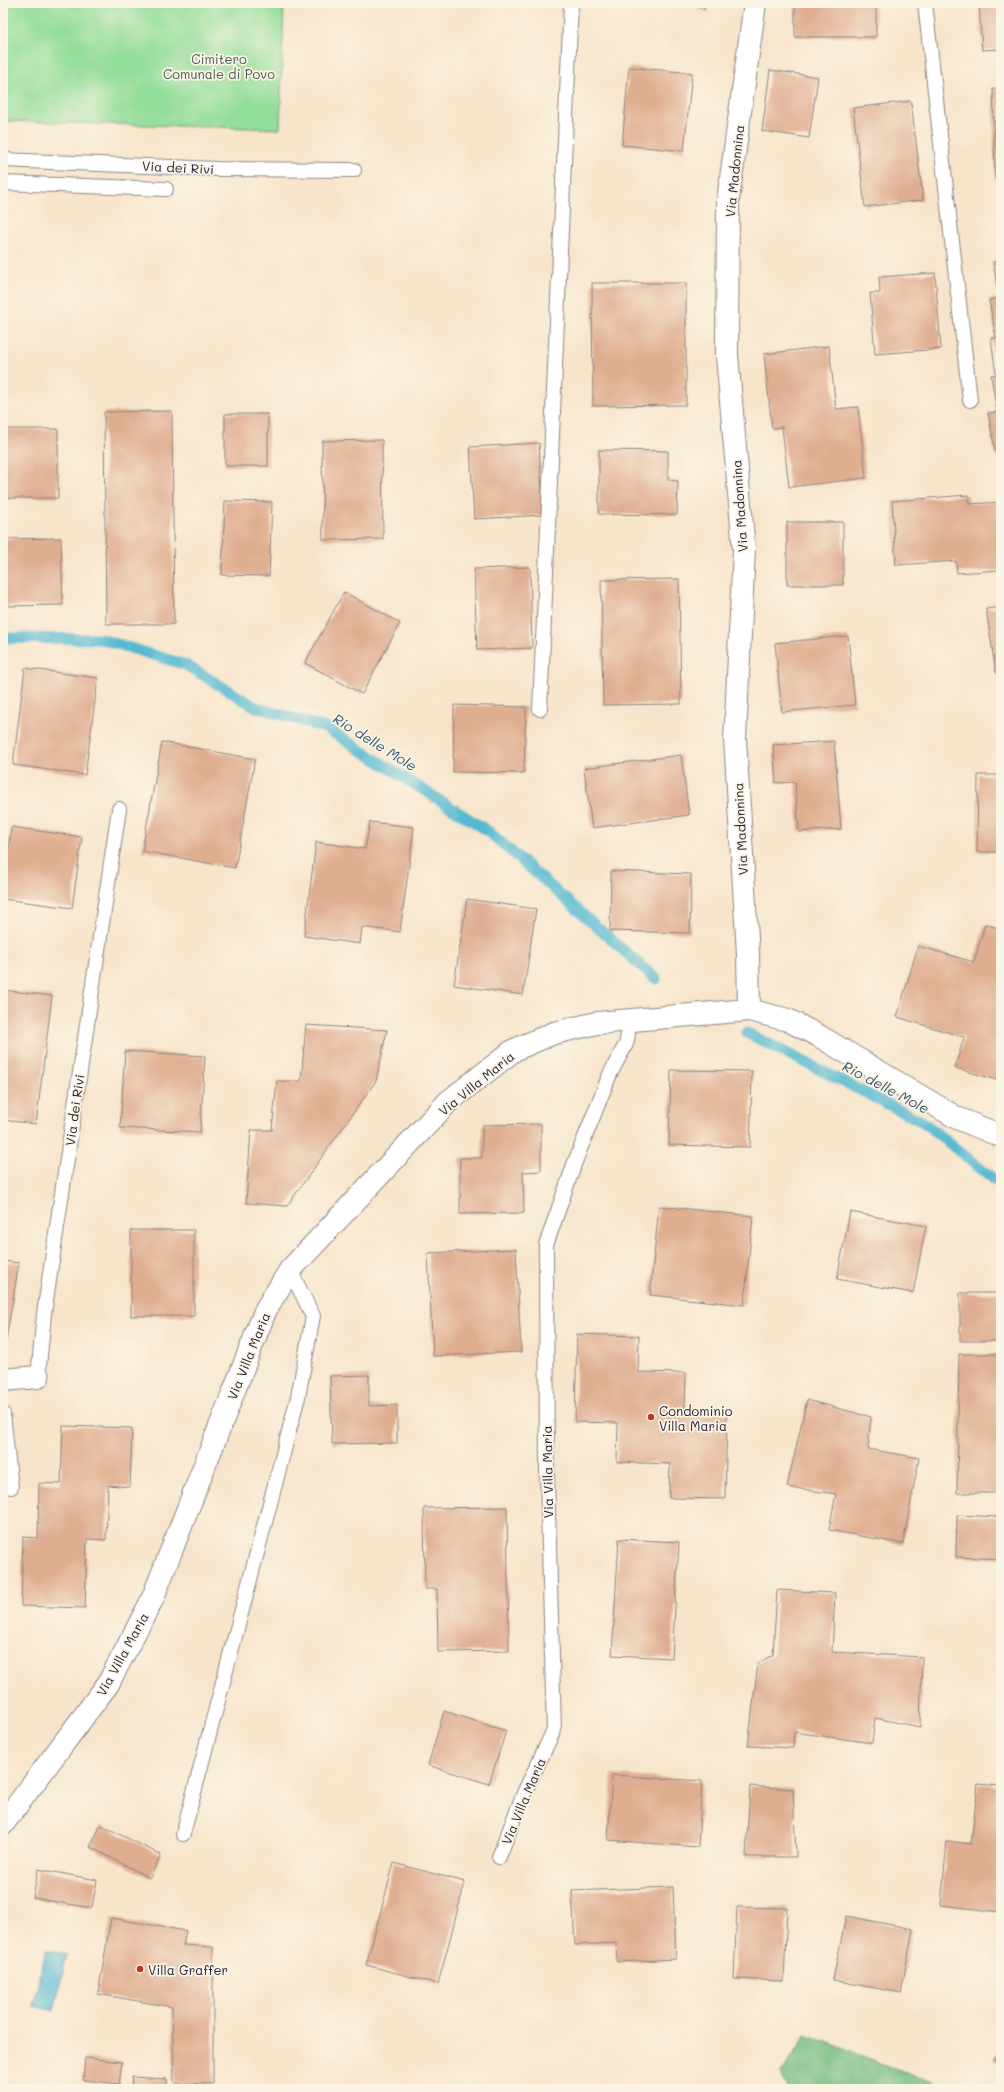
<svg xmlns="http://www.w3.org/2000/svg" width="1004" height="2092" viewBox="0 0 1004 2092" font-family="Mali,sans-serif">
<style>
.green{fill:#92dd99;stroke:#5a806a}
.forest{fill:#75bc81;stroke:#4c6f5e}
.water{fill:#52b8d0;stroke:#3a6d86}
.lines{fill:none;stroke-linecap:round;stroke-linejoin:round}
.stream{stroke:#52b8d0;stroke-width:11}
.building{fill:#dfad8f}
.lane-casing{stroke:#8c8483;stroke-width:16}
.street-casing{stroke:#8c8483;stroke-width:24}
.lane{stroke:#fff;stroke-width:14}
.street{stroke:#fff;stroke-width:22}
.poi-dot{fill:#c8321e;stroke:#fcf5e5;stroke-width:1.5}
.labels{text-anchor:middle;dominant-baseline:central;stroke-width:3.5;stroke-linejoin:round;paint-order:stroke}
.park-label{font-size:13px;fill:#445a57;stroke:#fcf5e5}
.street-label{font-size:13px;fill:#22223b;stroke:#fcf5e5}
.poi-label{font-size:13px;fill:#22223b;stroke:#fcf5e5;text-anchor:start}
.water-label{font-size:14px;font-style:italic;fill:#33566f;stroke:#fcf5e5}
</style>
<rect width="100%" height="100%" fill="#fcf5e5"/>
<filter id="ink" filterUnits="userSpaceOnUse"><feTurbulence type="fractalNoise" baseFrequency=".025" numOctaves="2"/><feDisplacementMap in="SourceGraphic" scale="8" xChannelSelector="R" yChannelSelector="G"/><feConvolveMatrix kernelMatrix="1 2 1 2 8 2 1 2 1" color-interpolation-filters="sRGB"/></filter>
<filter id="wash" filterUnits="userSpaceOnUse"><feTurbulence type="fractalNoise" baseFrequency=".012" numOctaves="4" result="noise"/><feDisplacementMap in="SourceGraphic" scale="16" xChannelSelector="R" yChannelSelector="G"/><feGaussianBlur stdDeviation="0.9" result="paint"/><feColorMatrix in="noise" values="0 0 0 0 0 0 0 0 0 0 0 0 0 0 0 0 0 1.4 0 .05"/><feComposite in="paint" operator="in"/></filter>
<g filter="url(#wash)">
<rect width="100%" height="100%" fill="#f7e5cb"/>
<path class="green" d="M3 3H284L280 129 3 121Z"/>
<path class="forest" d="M806 2034 904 2072 953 2089H788L781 2074Z"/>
<path class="water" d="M46 1949 67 1954 54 2011 33 2006Z"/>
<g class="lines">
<path class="stream" d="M3 638 101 639 186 665 256 707 326 728 488 831 656 979
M747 1033 923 1122 1001 1185"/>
</g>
<g id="blocks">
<path class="building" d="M690 3H707L704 10Z
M795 3H876V37H795Z
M979 3H1001V49L982 50Z
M629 67 692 73 684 151 622 145Z
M770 70 818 77 809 138 762 131Z
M993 89H1001V179H995Z
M911 101 923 200 865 207 853 108Z
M1001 261V455L996 456 988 413 997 412 991 375H996L991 338H996L989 300 999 298 993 262Z
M935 273 941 349 875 354 870 293H880L879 277Z
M592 283H686V405L593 406Z
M829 346 836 409 858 407 866 478 789 487 782 427 772 428 764 354Z
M172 411 174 624H106L104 412Z
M225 414H268V466H225Z
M3 429H58V498H3Z
M382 440 383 539 323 540 322 441Z
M539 443 543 515 474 519 470 447Z
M599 450 668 451V480L678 481 677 515 599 514Z
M968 495 969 504 1001 502V570L957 573 956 561 896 565 892 501Z
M225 501 272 502 269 576 222 575Z
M787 522H843V585H787Z
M61 538 63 605 3 606V539Z
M530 567 532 648 477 650 474 569Z
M679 579 681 704 603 705 601 580Z
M344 592 400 623 362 694 305 663Z
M1001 607V672L996 673 986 609Z
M848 636 855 705 782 712 775 643Z
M25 668 98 678 85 775 13 765Z
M454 705 526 707 524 773 453 772Z
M834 741 841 829 799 832 795 782 776 783 773 745Z
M162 742 255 759 235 868 142 851Z
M681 755 689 815 592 828 584 768Z
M978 775H1001V852H977Z
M370 822 414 827 400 932 362 927 360 944 304 936 316 842 365 849Z
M11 827 82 837 72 908 3 899Z
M611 871 691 874 690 933 610 931Z
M467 899 536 909 523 995 454 985Z
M985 924 1001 929V1081L955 1068 964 1037 897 1017 918 946 974 962Z
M3 990 52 996 36 1124 3 1120Z
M306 1025 387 1030 376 1081 287 1206 246 1203 251 1130H272L277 1081H301Z
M125 1051 205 1056 200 1132 120 1128Z
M671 1070 752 1071 750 1147 669 1145Z
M541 1124V1171L523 1172 524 1213 460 1214V1158H482V1125Z
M659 1206 753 1216 744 1305 650 1295Z
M850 1212 926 1226 913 1293 837 1279Z
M131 1230H194V1316H131Z
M516 1249 521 1352 433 1356 428 1253Z
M3 1261 19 1263 4 1352H3Z
M960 1293H1001V1341H960Z
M577 1334 639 1336 638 1372 686 1373 685 1410 727 1411 725 1499 669 1498 670 1464 617 1462 618 1423 575 1422Z
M959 1354H1001V1493H957Z
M369 1375V1406L397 1405V1443L332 1444 330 1376Z
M807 1400 871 1417 868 1449 919 1458 903 1544 829 1530 836 1494 787 1487Z
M63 1426 132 1428 130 1487 108 1485 106 1540 87 1539 85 1608 21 1606 23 1537 38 1538 39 1483 61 1484Z
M507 1507 509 1651 438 1652 437 1589H425L424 1508Z
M957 1515 1001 1517V1559L956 1557Z
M619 1539 679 1542 672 1658 612 1655Z
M777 1590 835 1593 832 1652 922 1657 920 1727 875 1718 872 1743 794 1732 793 1748 748 1746 758 1663 773 1655Z
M444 1711 506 1731 489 1784 428 1765Z
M612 1775 702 1781 698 1847 608 1840Z
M978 1784 1001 1786V1912L941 1905 947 1841 971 1844Z
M750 1786 793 1789 796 1857H746Z
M101 1825 161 1855 150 1878 90 1847Z
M394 1863 465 1882 438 1984 366 1965Z
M38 1869 97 1880 92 1908 33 1898Z
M673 1887 676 1959 617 1962 616 1943 575 1945 572 1891Z
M737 1907 787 1908 784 1981 734 1979Z
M846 1916 913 1929 901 1993 833 1980Z
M111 1918 186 1931 183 1945 213 1947V2084L174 2083 172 2007 98 1994Z
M1001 2046V2064L993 2060Z
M85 2058 122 2062 119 2084 83 2080Z
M132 2077 167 2079V2089H131Z"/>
</g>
</g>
<g filter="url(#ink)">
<use href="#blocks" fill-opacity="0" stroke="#8c8483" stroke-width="1"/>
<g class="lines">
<g class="lane-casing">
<path id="lane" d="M925 3 970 400
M3 160 218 169 354 170
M3 183 166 189
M540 709 571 3
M38 1377 44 1314 119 809
M3 1414 11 1487
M183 1834 298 1397 313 1316 290 1270
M499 1857 524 1793 554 1730 547 1473 546 1245 575 1162 610 1074 626 1044 631 1019"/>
</g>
<g class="street-casing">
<path id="street" d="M749 1010 748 954 735 739 744 550 727 355 728 200 755 3
M3 1380 38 1377
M3 1824 108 1684 152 1600 266 1309 290 1270 448 1102 514 1050 554 1033 597 1023 749 1010 788 1020 819 1036 957 1118 1001 1136"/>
</g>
<use href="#lane" class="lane"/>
<use href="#street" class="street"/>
</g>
</g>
<g class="poi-dot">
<circle cx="651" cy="1417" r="4"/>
<circle cx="140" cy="1969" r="4"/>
</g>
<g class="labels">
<g class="park-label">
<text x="219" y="58">Cimitero<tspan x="219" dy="15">Comunale di Povo</tspan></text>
</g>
<g class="street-label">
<text transform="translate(178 167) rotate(3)">Via dei Rivi</text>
<text transform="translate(734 171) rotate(-84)">Via Madonnina</text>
<text transform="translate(739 506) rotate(-94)">Via Madonnina</text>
<text transform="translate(740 829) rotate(-93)">Via Madonnina</text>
<text transform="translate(476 1083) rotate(-39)">Via Villa Maria</text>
<text transform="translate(74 1110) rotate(-82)">Via dei Rivi</text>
<text transform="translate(248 1356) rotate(-68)">Via Villa Maria</text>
<text transform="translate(547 1472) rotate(-91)">Via Villa Maria</text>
<text transform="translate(122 1654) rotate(-61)">Via Villa Maria</text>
<text transform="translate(523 1801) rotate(-67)">Via Villa Maria</text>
</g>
<g class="poi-label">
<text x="659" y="1410">Condominio<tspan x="659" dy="15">Villa Maria</tspan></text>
<text x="148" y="1969">Villa Graffer</text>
</g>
<g class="water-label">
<text transform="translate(375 742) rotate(32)">Rio delle Mole</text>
<text transform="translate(886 1087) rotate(28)">Rio delle Mole</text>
</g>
</g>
<rect width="1004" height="2092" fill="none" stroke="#fcf5e5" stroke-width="16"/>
</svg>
